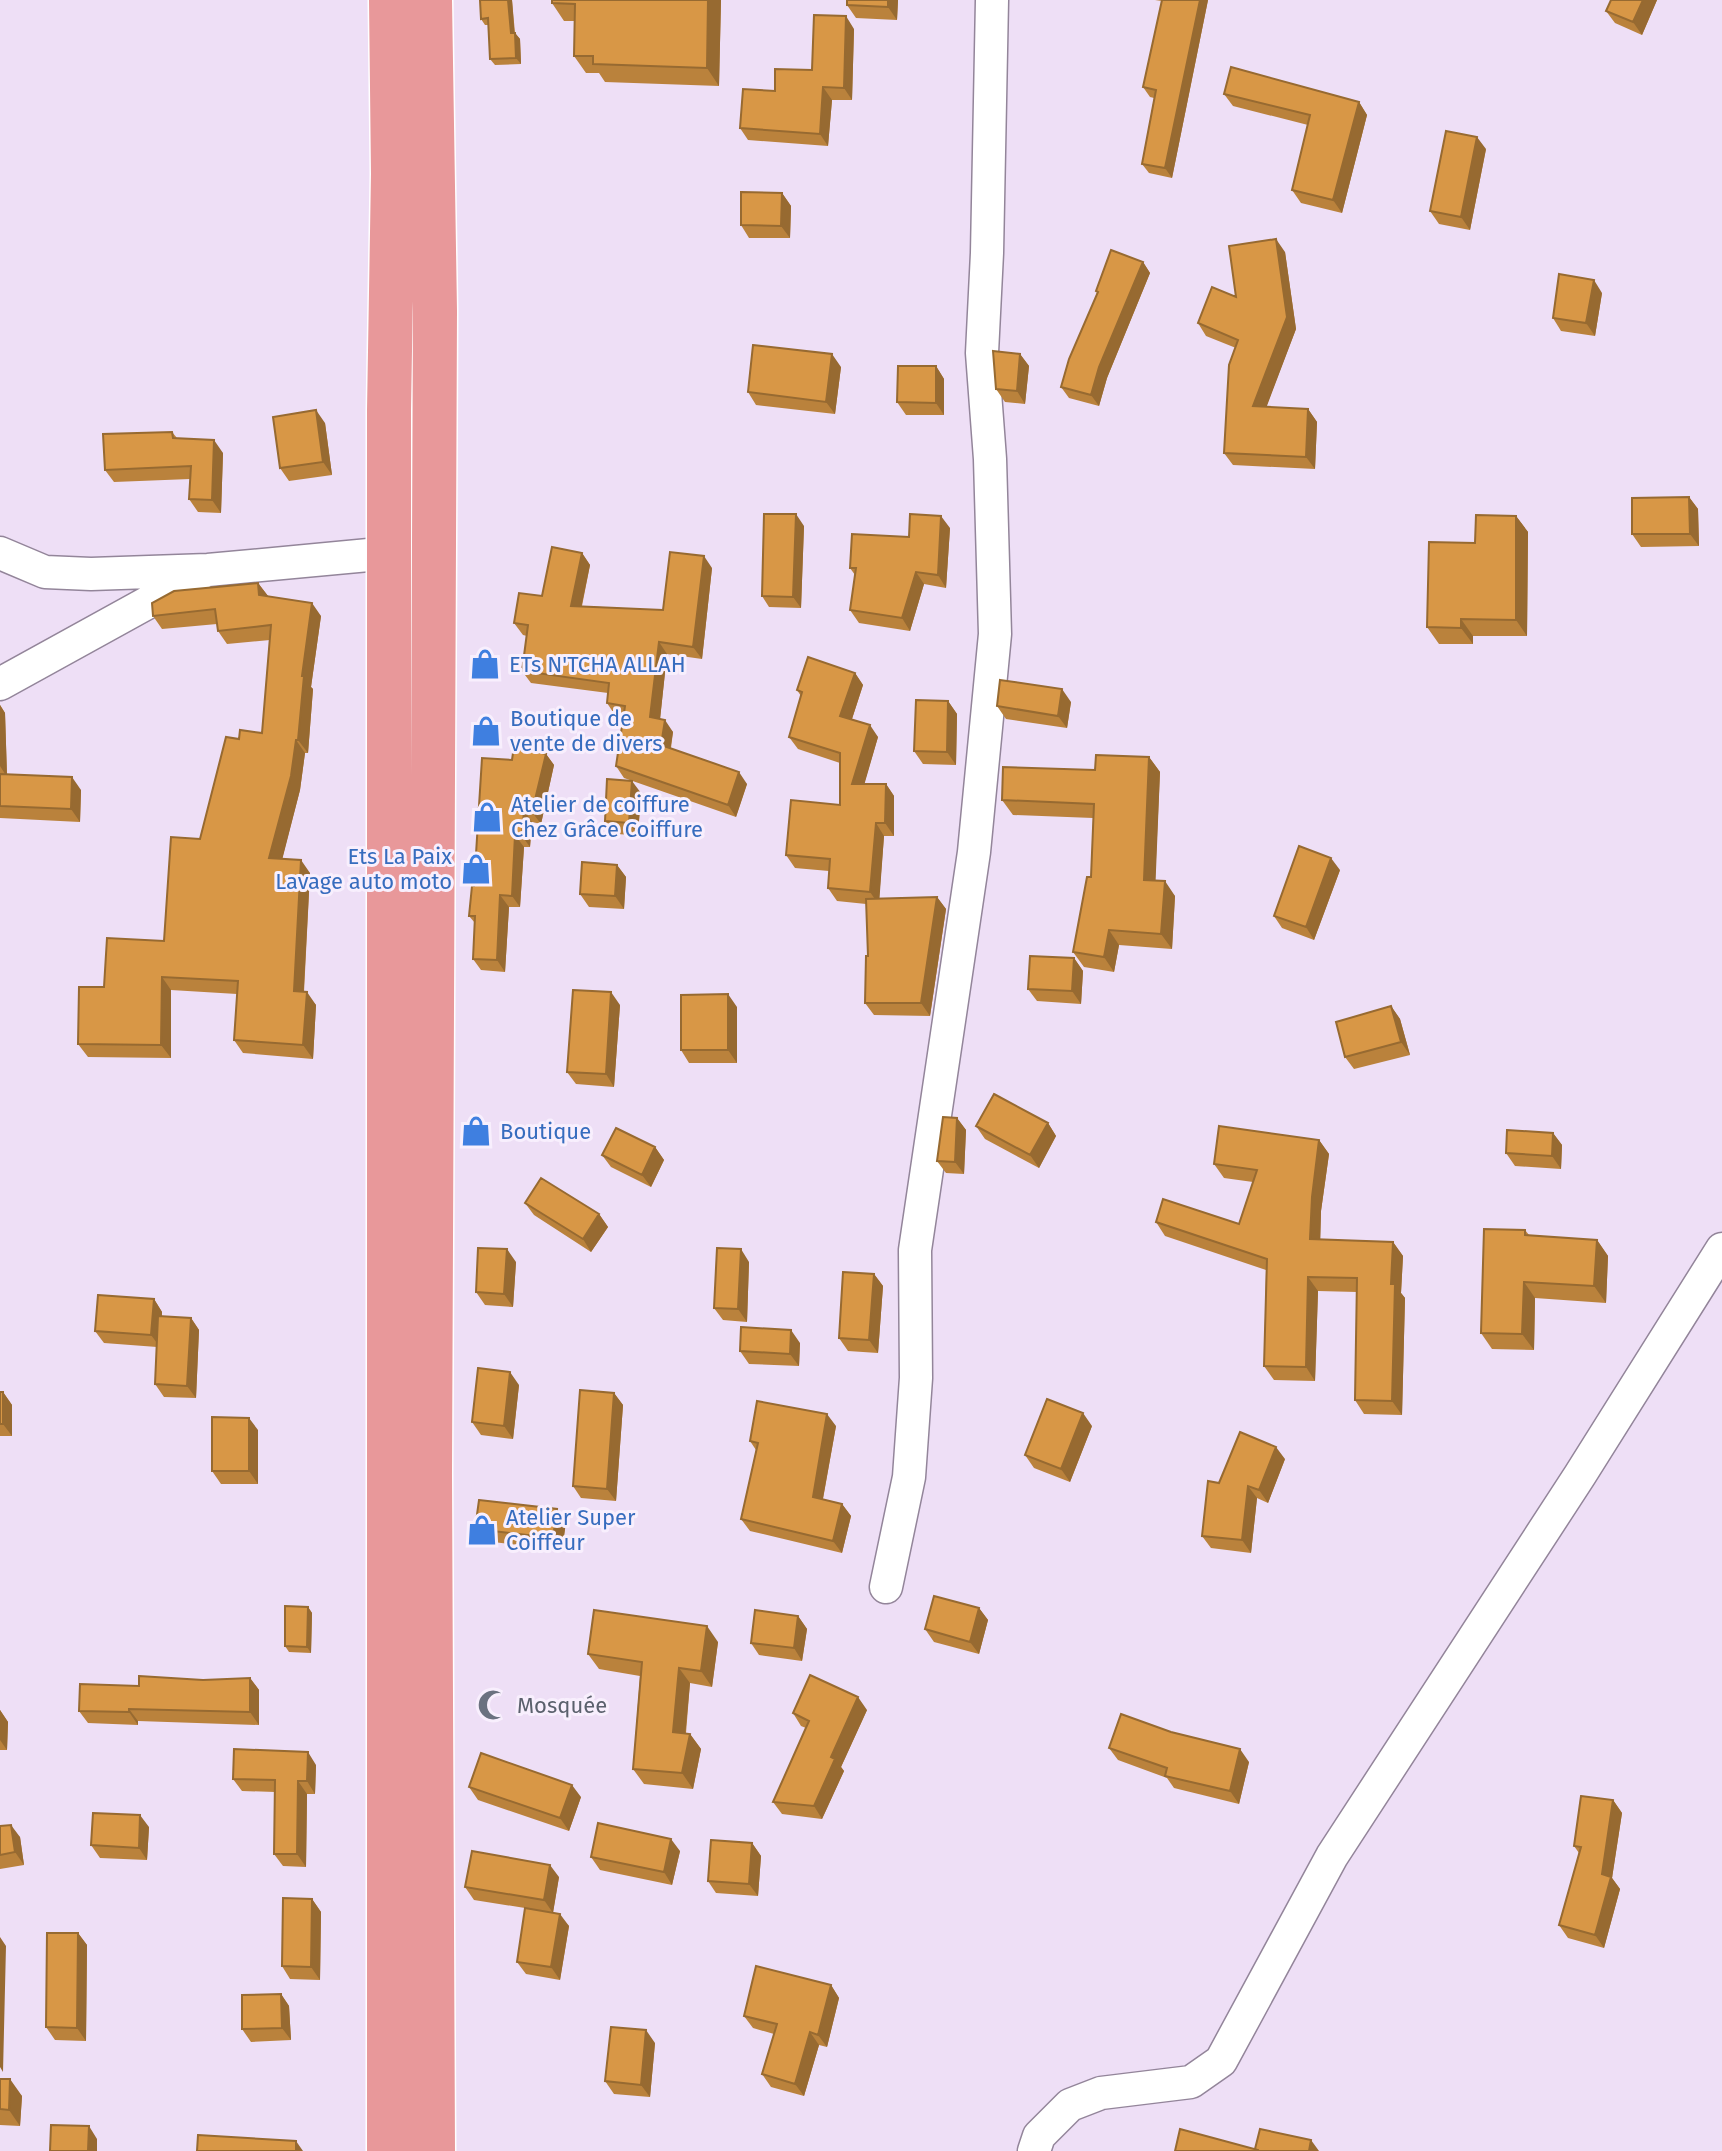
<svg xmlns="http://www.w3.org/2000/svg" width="1722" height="2151" viewBox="0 0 1722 2151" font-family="'Fira Sans',sans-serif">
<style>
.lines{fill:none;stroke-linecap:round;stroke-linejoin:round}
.street-casing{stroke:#93859a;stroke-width:35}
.primary-casing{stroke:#fff;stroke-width:47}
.street{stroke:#fff;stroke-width:32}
.primary{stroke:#e8989a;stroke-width:44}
.wall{fill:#ba823c}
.shaded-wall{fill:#976a31}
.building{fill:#d89746;stroke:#976a31;stroke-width:2}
.labels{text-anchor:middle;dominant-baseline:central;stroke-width:6;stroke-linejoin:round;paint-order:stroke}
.shop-label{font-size:22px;fill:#366cbe;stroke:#f8effd;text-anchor:start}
.worship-label{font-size:22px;fill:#5b616d;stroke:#f8effd;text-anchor:start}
</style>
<rect width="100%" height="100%" fill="#eedff6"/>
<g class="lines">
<g class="street-casing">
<path id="street" d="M0 553 45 572 91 574 208 570 390 553
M0 684 205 571
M886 1587 909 1477 916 1378 915 1250 974 852 995 634 990 459 982 353 987 253 992 0
M1034 2151 1039 2136 1070 2105 1101 2093 1191 2082 1221 2061 1332 1856 1580 1475 1722 1249"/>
</g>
<g class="primary-casing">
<path id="primary" d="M430 0 435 311 430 1474 433 2151
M389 2151V410L393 174 391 0"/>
</g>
<use href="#street" class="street"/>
<use href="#primary" class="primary"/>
</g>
<path class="wall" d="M480 0H512L515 33 520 39 521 64 495 65 490 59 489 25H485L481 19Z
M552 0H721L719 86 605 82 599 73H586L574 56 575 21H564L552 3Z
M898 0 897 20 856 18 847 5Z
M1155 0H1208L1172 178 1149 173 1142 164 1154 98 1150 97 1143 87 1162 1Z
M1611 0H1657L1642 35 1615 23 1606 11Z
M854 29 852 100H832L828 146 748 140 740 128 775 91 812 70Z
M1224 94 1359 102 1367 115 1342 213 1301 203 1292 190 1308 125 1233 106Z
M1486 149 1470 230 1439 224 1430 211Z
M782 193 791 206 790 238H749L741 225Z
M1285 252 1296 329 1266 407 1308 409 1317 422 1315 469 1233 465 1224 453 1236 348 1206 336 1198 323 1236 297Z
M1143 262 1150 273 1107 378 1099 406 1069 398 1061 387 1097 293 1096 291Z
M1602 293 1595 336 1561 331 1553 318Z
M1020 354 1029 366 1025 404 1005 402 996 389Z
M936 366 944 379V415H906L897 402Z
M841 367 835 414 756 405 748 392Z
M325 423 332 475 289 481 280 468Z
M172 432 177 438 223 453 221 513 198 512 189 499 190 479 114 482 105 470Z
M1689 497 1698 509 1699 546 1641 547 1632 534Z
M1516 516 1528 532 1527 636H1473V644H1439L1427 627 1475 543Z
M804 526 801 608 769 607 762 596Z
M950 528 946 588 924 584 910 631 859 623 850 610 855 575 850 568 909 537Z
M582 553 590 565 582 606 663 610 712 568 702 659 667 654 660 719 673 732 671 748 747 784 736 817 624 778 616 766 624 716 615 715 607 703 608 693 531 683 522 671 527 636 523 635 514 623 542 596Z
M258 583 268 596 321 616 311 687 313 689 308 753H305L300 790 282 859 310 873 304 992 316 1005 313 1059 243 1053 234 1040 237 994 171 990V1058L88 1057 78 1044 104 987 164 941 200 839 239 739 262 733 270 640 227 644 218 631 217 624 162 629 153 616Z
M855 673 863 685 852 719 878 737 864 784H886L894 796V836H884L879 899 937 897 946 909 930 1016 874 1015 865 1003 868 956 866 904 837 901 828 888 829 871 795 868 786 855 840 805V763L798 749 789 737 801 696 797 690Z
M948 701 957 714 956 765 923 764 914 751Z
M1071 702 1067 728 1006 719 997 706Z
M0 705 5 713 7 774 81 790 80 822 0 818Z
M546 754 554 765 541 824 532 822 530 847H524L520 907H509L505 972 481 970 473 959 475 923 469 916 474 886 512 760Z
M1149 757 1160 772 1155 881 1175 896 1172 949 1119 945 1114 972 1084 967 1073 952 1091 877 1093 818 1013 815 1002 800 1095 770Z
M641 793 638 835 613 834 605 821Z
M617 865 626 877 624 909 589 907 580 894Z
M1340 870 1314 940 1282 928 1274 916Z
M1074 958 1083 971 1081 1004 1037 1001 1028 989Z
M620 1005 614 1087 576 1084 567 1072Z
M1391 1006 1400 1019 1410 1055 1354 1069 1345 1057Z
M737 1007V1063H689L681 1050Z
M957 1118 966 1130 964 1174 946 1173 937 1161Z
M1048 1123 1056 1136 1039 1168 985 1139 976 1126Z
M1553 1133 1562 1145 1561 1169 1515 1166 1506 1153Z
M1319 1140 1329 1154 1321 1211 1320 1239 1393 1242 1403 1256 1401 1293 1405 1298 1402 1415 1364 1414 1355 1400 1357 1292 1318 1291 1315 1381 1274 1380 1264 1366 1266 1270 1165 1236 1156 1222 1239 1224 1253 1182 1224 1178 1214 1164Z
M655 1147 664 1160 651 1187 611 1167 602 1155Z
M525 1203 599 1214 608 1227 591 1252 534 1215Z
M1525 1230 1529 1235 1597 1240 1608 1256 1606 1303 1535 1298 1534 1350 1492 1349 1481 1333Z
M516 1262 513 1307 485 1305 476 1292Z
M749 1262 747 1322 723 1320 714 1308Z
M874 1274 883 1286 878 1353 848 1351 839 1338Z
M154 1299 162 1312V1317L191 1318 199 1330 196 1398 164 1397 155 1384 157 1347 104 1343 95 1331Z
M800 1343 799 1366 749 1364 740 1351Z
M519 1385 513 1439 481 1435 472 1422Z
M0 1392H3L12 1405V1436H0Z
M614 1393 623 1405 616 1501 581 1498 573 1486Z
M836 1426 823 1499 842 1504 851 1516 842 1553 750 1531 741 1519 756 1450 750 1441Z
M1092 1426 1070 1482 1034 1468 1025 1455Z
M258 1430V1484H221L212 1471Z
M1285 1459 1268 1503 1257 1498 1251 1553 1211 1548 1202 1536 1219 1483Z
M566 1522 562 1550 484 1541 475 1529Z
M308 1607 312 1613 311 1653 289 1652 285 1646Z
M979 1608 988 1620 979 1654 934 1642 925 1629Z
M798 1616 807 1629 802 1661 759 1655 751 1643Z
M718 1642 712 1687 690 1683 686 1733 690 1734 701 1749 693 1789 644 1784 633 1769 640 1676 599 1669 588 1654Z
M250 1678 259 1690V1725L138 1721V1725L88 1723 79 1711 139 1686 203 1680Z
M0 1710 8 1722 7 1750H0Z
M867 1710 841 1767 844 1771 822 1819 782 1814 773 1802 806 1728 801 1726 793 1713Z
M1109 1748 1249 1762 1239 1804 1174 1788 1167 1778 1118 1760Z
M316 1765 315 1794H307L306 1867 283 1866 274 1854 275 1792 242 1791 233 1779Z
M469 1787 581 1797 569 1831 478 1800Z
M1613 1800 1622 1813 1612 1878 1620 1889 1604 1948 1568 1938 1559 1925 1579 1853 1574 1846Z
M0 1826 20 1837 24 1865 0 1869Z
M149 1827 147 1860 100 1858 91 1845Z
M752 1843 761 1856 758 1896 716 1893 708 1881Z
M680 1851 672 1885 600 1870 591 1857Z
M559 1877 553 1912 569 1926 560 1980 526 1974 517 1962 525 1908 474 1900 465 1887Z
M312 1899 321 1912 320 1980 290 1979 282 1966Z
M78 1933 87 1945 86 2041 55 2040 46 2027Z
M831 1985 839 1998 827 2047 819 2045 804 2096 771 2087 762 2074 774 2034 753 2028 744 2016Z
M281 1994 289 2006 291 2040 251 2042 242 2029Z
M655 2043 650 2097 614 2094 605 2081Z
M0 2079 22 2096 20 2126 0 2125Z"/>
<path class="shaded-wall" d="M508 0H512L515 40 511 33Z
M708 0H721L719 86 707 68Z
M888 0H898L897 20 888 7Z
M1200 0H1208L1172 178 1165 168Z
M1643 0H1657L1642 35 1633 22Z
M846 16 854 29 852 100 844 88Z
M515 33 520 39 521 64 516 58Z
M823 87 832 100 828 146 820 134Z
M1359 102 1367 115 1342 213 1333 200Z
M1477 137 1486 149 1470 230 1461 217Z
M782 193 791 206 790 238 781 226Z
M1276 239 1285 252 1296 329 1262 419 1253 406Z
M1143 262 1150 273 1107 378 1099 406 1091 395 1099 367Z
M1594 280 1602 293 1595 336 1586 323Z
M832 354 841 367 835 414 826 402Z
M1020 354 1029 366 1025 404 1017 391Z
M936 366 944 379V415L936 403Z
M1308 409 1317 422 1315 469 1306 457Z
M316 410 325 423 332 475 323 462Z
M214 440 223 453 221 513 212 500Z
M1689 497 1698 509 1699 546 1690 534Z
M796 514 804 526 801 608 793 597Z
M941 516 950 528 946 588 938 575Z
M1516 516 1528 532 1527 636 1516 620Z
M582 553 590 565 579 618 571 606Z
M704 556 712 568 702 659 693 647Z
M916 572 924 584 910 631 902 618Z
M258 583 268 596 259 595Z
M312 603 321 616 311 687 313 689 308 753 298 740 302 676Z
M1461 619 1473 636V644L1461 628Z
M659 642 667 654 659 729 650 717Z
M855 673 863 685 849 728 840 716Z
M1062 689 1071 702 1067 728 1058 716Z
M948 701 957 714 956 765 947 752Z
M0 705 5 713 7 777 0 766Z
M665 720 673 732 669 757 661 745Z
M870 725 878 737 861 796 852 784Z
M296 740 305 753 300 790 279 872 269 858Z
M546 754 554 765 541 824 532 812Z
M1149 757 1160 772 1155 895 1144 880Z
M739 772 747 784 736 817 728 805Z
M72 777 81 790 80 822 71 809Z
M632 781 641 793 638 835 629 823Z
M886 784 894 796V836L885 823Z
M524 810 532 822 530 847 522 836Z
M876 823 884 836 879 905 870 892Z
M515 835 524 847 520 907 512 896Z
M1331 858 1340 870 1314 940 1306 927Z
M301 860 310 873 303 1004 294 991Z
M617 865 626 877 624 909 615 896Z
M1165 881 1175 896 1172 949 1161 934Z
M500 895 509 907 505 972 497 960Z
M937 897 946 909 930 1016 921 1003Z
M1109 930 1119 945 1114 972 1104 957Z
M1074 958 1083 971 1081 1004 1072 991Z
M162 977 171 990V1058L161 1045Z
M307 992 316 1005 313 1059 303 1045Z
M611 992 620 1005 614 1087 606 1074Z
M728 994 737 1007V1063L728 1050Z
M1391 1006 1400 1019 1410 1055 1401 1042Z
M957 1118 966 1130 964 1174 955 1162Z
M1048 1123 1056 1136 1039 1168 1030 1155Z
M1553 1133 1562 1145 1561 1169 1552 1156Z
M1319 1140 1329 1154 1321 1211 1320 1253 1310 1239 1312 1197Z
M655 1147 664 1160 651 1187 642 1175Z
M599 1214 608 1227 591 1252 583 1239Z
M1597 1240 1608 1256 1606 1303 1594 1286Z
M1393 1242 1403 1256 1401 1293 1405 1298 1402 1415 1392 1401 1391 1284Z
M507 1249 516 1262 513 1307 504 1294Z
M741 1249 749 1262 747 1322 738 1309Z
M874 1274 883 1286 878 1353 869 1340Z
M1308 1277 1318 1291 1315 1381 1306 1367Z
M1524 1282 1535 1298 1534 1350 1522 1334Z
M154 1299 162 1312 160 1347 151 1335Z
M191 1318 199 1330 196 1398 187 1386Z
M791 1330 800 1343 799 1366 790 1354Z
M510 1372 519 1385 513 1439 504 1426Z
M3 1392 12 1405V1436L3 1424Z
M614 1393 623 1405 616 1501 607 1489Z
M1083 1413 1092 1426 1070 1482 1061 1469Z
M827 1414 836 1426 821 1509 813 1497Z
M249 1418 258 1430V1484L249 1471Z
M1276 1447 1285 1459 1268 1503 1259 1490Z
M1248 1486 1257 1498 1251 1553 1242 1540Z
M842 1504 851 1516 842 1553 833 1541Z
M557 1509 566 1522 562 1550 553 1538Z
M308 1607 312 1613 311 1653 307 1647Z
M979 1608 988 1620 979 1654 970 1642Z
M798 1616 807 1629 802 1661 794 1648Z
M707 1626 718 1642 712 1687 701 1671Z
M679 1668 690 1683 684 1748 673 1732Z
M250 1678 259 1690V1725L250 1712Z
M858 1697 867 1710 841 1767 844 1771 822 1819 814 1806 831 1757Z
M129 1709 138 1721V1725L129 1712Z
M0 1710 8 1722 7 1750 0 1740Z
M690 1734 701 1749 693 1789 682 1773Z
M1240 1749 1249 1762 1239 1804 1230 1791Z
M308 1752 316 1765 315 1794 307 1781Z
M298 1781 307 1794 306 1867 297 1854Z
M572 1785 581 1797 569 1831 560 1818Z
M1613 1800 1622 1813 1612 1878 1620 1889 1604 1948 1595 1935 1602 1874Z
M140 1815 149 1827 147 1860 139 1848Z
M11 1825 20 1837 24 1865 15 1852Z
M671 1839 680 1851 672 1885 664 1872Z
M752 1843 761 1856 758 1896 749 1884Z
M550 1865 559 1877 553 1913 544 1900Z
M312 1899 321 1912 320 1980 311 1967Z
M560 1914 569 1926 560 1980 551 1967Z
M78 1933 87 1945 86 2041 77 2028Z
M0 1937 6 1946 3 2072 0 2067Z
M831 1985 839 1998 827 2047 818 2035Z
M281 1994 289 2006 291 2040 282 2028Z
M646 2030 655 2043 650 2097 641 2085Z
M810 2032 819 2045 804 2096 795 2084Z
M10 2079 22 2096 20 2126 9 2110Z
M89 2126 97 2139V2151H88Z
M1311 2140 1319 2151H1309Z
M296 2141 303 2151H296Z"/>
<path class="building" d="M480 0H508L511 33H515L516 58 490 59 488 18 481 19Z
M552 0H708L707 68 593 64V56H574L575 4 552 3Z
M847 0H888V7L847 5Z
M1162 0H1200L1165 168 1142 164 1156 90 1143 87Z
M1611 0H1643L1633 22 1606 11Z
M814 15 846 16 844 88 823 87 820 134 740 128 743 89 775 91V69L812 70Z
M1231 67 1359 102 1333 200 1292 190 1310 115 1224 94Z
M1446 131 1477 137 1461 217 1430 211Z
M741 192 782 193 781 226 741 225Z
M1276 239 1287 317 1253 406 1308 409 1306 457 1224 453 1229 365 1238 340 1198 323 1212 287 1236 297 1229 246Z
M1111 250 1143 262 1099 367 1091 395 1061 387 1069 359 1098 292 1096 291Z
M1559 274 1594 280 1586 323 1553 318Z
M753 345 832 354 826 402 748 392Z
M993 351 1020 354 1017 391 996 389Z
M898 366H936V403L897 402Z
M316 410 323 462 280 468 273 417Z
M172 432 173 438 214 440 212 500 189 499 191 466 105 470 103 434Z
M1689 497 1690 534H1632V498Z
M764 514H796L793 597 762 596Z
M910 514 941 516 938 575 916 572 902 618 850 610 856 568H850L852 534 909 537Z
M1476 515 1516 516V620L1461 619V628L1427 627 1429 542 1475 543Z
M552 547 582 553 571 606 663 610 670 552 704 556 693 647 659 642 650 717 665 720 661 745 739 772 728 805 616 766 625 706 607 703 609 683 522 671 528 625 514 623 519 593 542 596Z
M258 583 259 595 312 603 302 676H304L298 740H296L291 776 269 858 301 860 294 991 307 992 303 1045 234 1040 238 981 162 977 161 1045 78 1044 79 987H104L107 938 164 941 171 837 200 839 226 737 239 739 240 730 262 733 271 625 218 631 215 609 153 616 152 603 174 591Z
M808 657 855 673 840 716 870 725 852 784H886L885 823H876L870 892 828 888 830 859 786 855 791 800 840 805V753L789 737 802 692 797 690Z
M1000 680 1062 689 1058 716 997 706Z
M916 700 948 701 947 752 914 751Z
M514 746 546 754 532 812 524 810 522 836 515 835 512 896 500 895 497 960 473 959 475 916H469L472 886H474L482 758 512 760Z
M1096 755 1149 757 1144 880 1165 881 1161 934 1109 930 1104 957 1073 952 1087 877H1091L1094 804 1002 800 1003 767 1095 770Z
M0 774 72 777 71 809 0 806Z
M607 779 632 781 629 823 605 821Z
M1299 846 1331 858 1306 927 1274 916Z
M582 862 617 865 615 896 580 894Z
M937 897 921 1003H865L866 956H868L866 899Z
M1030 956 1074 958 1072 991 1028 989Z
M573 990 611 992 606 1074 567 1072Z
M728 994V1050H681V995Z
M1391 1006 1401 1042 1345 1057 1336 1022Z
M994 1094 1048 1123 1030 1155 976 1126Z
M943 1117 957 1118 955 1162 937 1161Z
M1219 1126 1319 1140 1312 1197 1310 1239 1393 1242 1391 1284H1395L1392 1401 1355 1400 1357 1278 1308 1277 1306 1367 1264 1366 1267 1259 1156 1222 1163 1199 1239 1224 1257 1170 1214 1164Z
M616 1128 655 1147 642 1175 602 1155Z
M1507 1130 1553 1133 1552 1156 1506 1153Z
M541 1178 599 1214 583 1239 525 1203Z
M1484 1229 1525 1230V1235L1597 1240 1594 1286 1524 1282 1522 1334 1481 1333Z
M478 1248 507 1249 504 1294 476 1292Z
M717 1248 741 1249 738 1309 714 1308Z
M843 1272 874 1274 869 1340 839 1338Z
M98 1295 154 1299 151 1335 95 1331Z
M158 1316 191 1318 187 1386 155 1384Z
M741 1327 791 1330 790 1354 740 1351Z
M478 1368 510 1372 504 1426 472 1422Z
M580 1390 614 1393 607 1489 573 1486Z
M0 1392H3V1424H0Z
M1047 1399 1083 1413 1061 1469 1025 1455Z
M757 1401 827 1414 813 1497 842 1504 833 1541 741 1519 758 1443 750 1441Z
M212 1417 249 1418V1471H212Z
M1240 1432 1276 1447 1259 1490 1248 1486 1242 1540 1202 1536 1208 1481 1219 1483Z
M479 1500 557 1509 553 1538 475 1529Z
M934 1596 979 1608 970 1642 925 1629Z
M285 1606 308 1607 307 1647 285 1646Z
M594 1610 707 1626 701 1671 679 1668 673 1732 690 1734 682 1773 633 1769 642 1662 588 1654Z
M755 1610 798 1616 794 1648 751 1643Z
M810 1675 858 1697 831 1757 835 1759 814 1806 773 1802 809 1721 793 1713Z
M139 1676 203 1680 250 1678V1712L129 1709V1712L79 1711 80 1684 139 1686Z
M1121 1714 1171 1732 1240 1749 1230 1791 1165 1776 1167 1768 1109 1748Z
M234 1749 308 1752 307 1781H298L297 1854H274L275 1780 233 1779Z
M481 1753 572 1785 560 1818 469 1787Z
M1581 1796 1613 1800 1602 1874 1611 1877 1595 1935 1559 1925 1581 1847 1574 1846Z
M93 1813 140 1815 139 1848 91 1845Z
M598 1823 671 1839 664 1872 591 1857Z
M11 1825 15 1852 0 1855V1826Z
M711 1840 752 1843 749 1884 708 1881Z
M472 1851 550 1865 544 1900 465 1887Z
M283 1898 312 1899 311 1967 282 1966Z
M525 1908 560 1914 551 1967 517 1962Z
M47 1933H78L77 2028 46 2027Z
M756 1966 831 1985 818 2035 810 2032 795 2084 762 2074 777 2024 744 2016Z
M281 1994 282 2028 242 2029V1995Z
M611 2027 646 2030 641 2085 605 2081Z
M0 2079H10L9 2110 0 2109Z
M51 2125 89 2126 88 2151H50Z
M1180 2129 1258 2150V2151H1175Z
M1260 2129 1311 2140 1309 2151H1259L1255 2149Z
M198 2135 296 2141V2151H197Z"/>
<defs>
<g id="shop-bare" transform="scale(2.4)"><path d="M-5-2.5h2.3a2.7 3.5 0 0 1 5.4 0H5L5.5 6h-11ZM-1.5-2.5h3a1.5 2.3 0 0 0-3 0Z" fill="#3f7fe0" stroke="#f8effd" stroke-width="2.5" paint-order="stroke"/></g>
<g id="mosque-bare" transform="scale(2.4)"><path d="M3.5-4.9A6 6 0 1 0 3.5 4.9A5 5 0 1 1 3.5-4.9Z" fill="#6b7280" stroke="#f8effd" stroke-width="2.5" paint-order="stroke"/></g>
</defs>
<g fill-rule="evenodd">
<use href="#shop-bare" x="485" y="664"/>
<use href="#shop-bare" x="486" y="731"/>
<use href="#shop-bare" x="487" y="817"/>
<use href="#shop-bare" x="476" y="869"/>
<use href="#shop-bare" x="476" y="1131"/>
<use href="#shop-bare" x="482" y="1530"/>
<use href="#mosque-bare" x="493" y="1705"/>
</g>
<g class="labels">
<g class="shop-label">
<text x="509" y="664">ETs N'TCHA ALLAH</text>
<text x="510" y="718">Boutique de<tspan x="510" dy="25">vente de divers</tspan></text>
<text x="511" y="804">Atelier de coiffure<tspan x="511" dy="25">Chez Grâce Coiffure</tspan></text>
<text x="452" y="856" text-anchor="end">Ets La Paix<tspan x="452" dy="25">Lavage auto moto</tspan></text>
<text x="500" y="1131">Boutique</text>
<text x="506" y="1517">Atelier Super<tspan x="506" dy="25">Coiffeur</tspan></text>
</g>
<g class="worship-label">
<text x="517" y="1705">Mosquée</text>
</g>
</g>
</svg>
